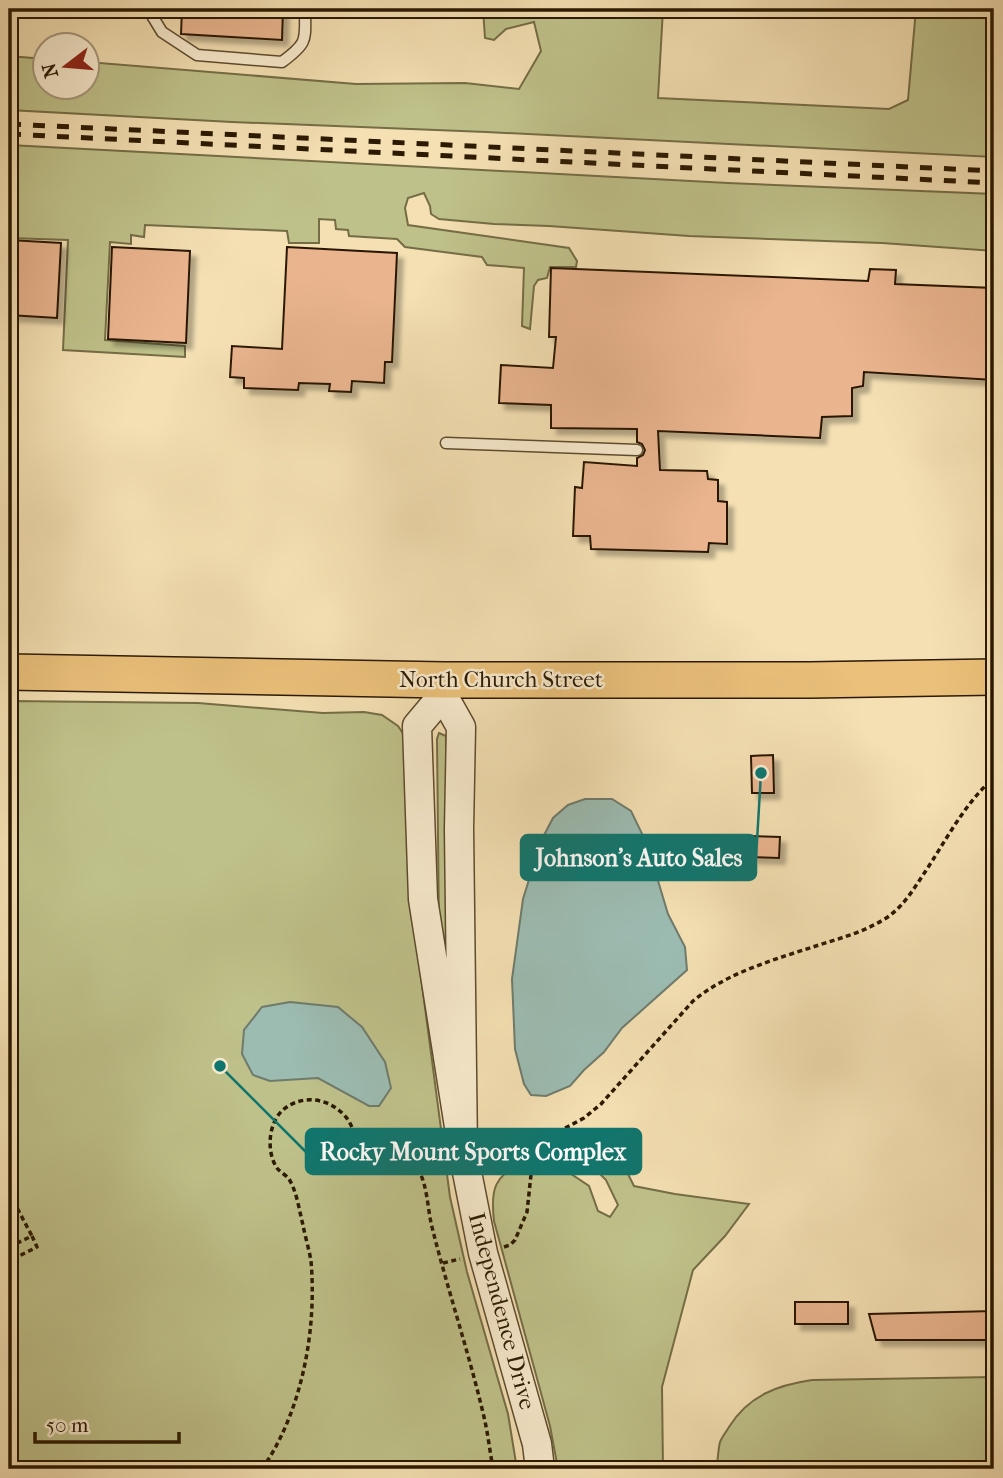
<svg xmlns="http://www.w3.org/2000/svg" width="1003" height="1478" viewBox="0 0 1003 1478" font-family="'IM FELL French Canon',serif">
<style>
.green{fill:#bfc18a;stroke:#756d46;stroke-width:2}
.water{fill:#9cbcb2;stroke:#6f7b6c;stroke-width:2}
.building{fill:#e9b48e;stroke:#2b1902;stroke-width:2;filter:url(#shadow)}
.lines{fill:none;stroke-linecap:round;stroke-linejoin:round}
.service-casing{stroke:#5d4b2e;stroke-width:13}
.tertiary-casing{stroke:#5d4b2e;stroke-width:31}
.primary-casing{stroke:#2b1902;stroke-width:38}
.path{stroke:#2b1902;stroke-width:3.5;stroke-dasharray:5 3.5;stroke-linecap:butt}
.service{stroke:#f8ebce;stroke-width:10}
.tertiary{stroke:#f8ebce;stroke-width:28}
.primary{stroke:#eac07a;stroke-width:35}
.rail{stroke:#2b1902;stroke-width:5;stroke-dasharray:12 12;stroke-linecap:butt}
.labels{text-anchor:middle;dominant-baseline:central;stroke-width:5;stroke-linejoin:round;paint-order:stroke}
.street-label{font-size:23px;fill:#2b1902;stroke:#f8ebce}
.leader{fill:none;stroke:#0f766e;stroke-width:2.5}
.callout-dot{fill:#0f766e;stroke:#f8ebce;stroke-width:2.5}
.callout{fill:#0f766e;stroke:#0f766e;stroke-width:2.5}
.callout-label{font-size:24px;text-anchor:middle;font-weight:bold;fill:#fff}
</style>
<defs>
<filter id="shadow"><feDropShadow dx="6" dy="6" stdDeviation="2" flood-color="#0004"/></filter>
</defs>
<rect width="100%" height="100%" fill="#f4e0b3"/>
<filter id="stains"><feTurbulence type="fractalNoise" baseFrequency=".00286" numOctaves="4"/><feColorMatrix values="0 0 0 0 .2 0 0 0 0 .09 0 0 0 0 .02 0 0 0 .5 -.17"/></filter>
<radialGradient id="worn" r=".72"><stop offset=".6" stop-color="#630" stop-opacity="0"/><stop offset="1" stop-color="#630" stop-opacity=".3"/></radialGradient>
<path class="green" d="M483 9H663L658 98 889 109 908 100 916 9H994V157L486 132 232 122 9 110V56L45 59 46 88H88V62L356 84 465 83 519 89 541 51 534 22 506 29 494 40 485 38Z
M9 145 728 183 994 194V251L882 243 689 236 549 226 494 224 439 219 431 214 430 206 424 193 408 198 405 208 408 225 569 248 577 261 576 267H550L547 278 538 280 534 286 530 329 522 326 524 268 487 265 482 257 405 247 397 239 349 236 348 230 336 229 335 220 319 219V243H289L287 231 145 225 144 237 131 235V244L110 242 105 340 185 346V357L63 350 68 240 9 238Z
M9 701 198 703 323 713 364 712 382 715 398 726 408 741 417 947 450 1197 467 1272 508 1414 517 1469H9Z
M439 733 446 736 449 929 444 942 439 934 437 739Z
M523 1159 538 1168 565 1170 589 1186 598 1211 610 1217 618 1205 606 1180 597 1171 625 1168 634 1186 675 1194 749 1204 725 1236 693 1270 662 1387 663 1469H558L550 1426 494 1221C490 1186 495 1179 523 1159Z
M994 1377V1469H716C718 1461 718 1450 720 1442 722 1437 726 1432 729 1427 748 1396 777 1385 812 1380Z"/>
<path class="water" d="M585 799H612L631 811 647 844 668 914 685 947 687 970 622 1028 604 1052 584 1070 570 1086 546 1096 531 1095 524 1084 515 1049 512 979 523 899 541 841 553 818 568 805Z
M290 1002 338 1007 362 1027 385 1062 391 1088 379 1106H369L318 1078 270 1081 253 1075 242 1054 244 1030 262 1007Z"/>
<path class="building" d="M182 9H283L282 40 181 34Z
M9 240 61 243 57 318 9 315Z
M112 247 190 251 186 343 108 339Z
M287 247 397 253 392 362H385L384 383 352 381 351 392 329 391 330 384 299 383 298 390 244 388V378L230 377 232 346 282 349Z
M551 268 868 281 870 269 896 270 895 284 994 288V380L864 372 863 386 852 388V416L822 417 820 438 658 431 660 470 707 471 708 479 718 480V501L727 502V544L709 543 708 552 591 549 590 536H573L575 487 582 488 584 462 637 466V458L643 455 645 450 642 444 637 442V429L551 428V405L499 403 501 365 553 368 556 337H549Z
M773 755 774 793H752L751 756Z
M750 836 780 837 779 858 750 857Z
M795 1302H848V1324H795Z
M994 1311V1340H876L869 1314Z"/>
<g class="lines">
<g class="service-casing">
<path id="service" d="M148 9 162 32 197 55 282 62C309 42 305 40 305 9
M446 443 637 450"/>
</g>
<g class="tertiary-casing">
<path id="tertiary" d="M463 1152 459 829 461 727 443 695 417 726 423 899 463 1152 483 1253 537 1444 540 1469"/>
</g>
<g class="primary-casing">
<path id="primary" d="M9 672 444 680H810L994 677"/>
</g>
<path class="path" d="M9 1165 10 1164 12 1175 9 1176
M12 1175 16 1206 32 1236
M9 1247 32 1236 37 1247 9 1261
M504 1247 510 1245 515 1240 527 1212 533 1156 541 1141 584 1118 601 1104 693 1001C728 972 776 959 819 945 841 938 863 932 883 920 902 909 913 890 925 872 945 842 966 801 994 778
M443 1263 460 1259
M9 1461 15 1469
M262 1469C302 1412 317 1330 311 1261 309 1249 305 1236 303 1225 299 1210 297 1192 289 1179 286 1175 280 1172 277 1168 266 1152 268 1122 284 1109 303 1094 329 1098 345 1116 350 1121 352 1129 356 1134 370 1150 401 1145 416 1166 428 1183 427 1208 432 1227 448 1291 469 1353 484 1417 488 1434 490 1452 493 1469"/>
<use href="#service" class="service"/>
<use href="#tertiary" class="tertiary"/>
<use href="#primary" class="primary"/>
<path class="rail" d="M9 124 994 171
M9 134 994 183"/>
</g>
<g class="labels">
<g class="street-label">
<text x="501" y="679">North Church Street</text>
<text transform="translate(502 1311) rotate(75)">Independence Drive</text>
</g>
</g>
<path class="leader" d="M761 773L756 858M220 1066L306 1152"/>
<g class="callout-dot">
<circle cx="761" cy="773" r="7"/>
<circle cx="220" cy="1066" r="7"/>
</g>
<g class="callout">
<rect x="521" y="835" width="235" height="45" rx="7"/>
<rect x="306" y="1129" width="335" height="45" rx="7"/>
</g>
<g class="callout-label">
<text x="639" y="866">Johnson's Auto Sales</text>
<text x="473" y="1160">Rocky Mount Sports Complex</text>
</g>
<rect width="1003" height="1478" fill="none" stroke="#f4e0b3" stroke-width="35"/>
<rect x="10" y="10" width="982" height="1457" fill="none" stroke="#2b1902" stroke-width="3.5"/>
<rect x="18" y="18" width="968" height="1443" fill="none" stroke="#2b1902" stroke-width="2"/>
<g transform="translate(66 66) rotate(254)"><circle r="33" fill="#f8ebce" stroke="#a6977c" stroke-width="2"/>
<path d="M0-5L12 26L0 18L-12 26Z" fill="#8f2418"/>
<text y="-10" font-size="19" font-weight="bold" text-anchor="middle" fill="#2b1902">N</text>
</g>
<path d="M35 1432v10h144v-10" fill="none" stroke="#2b1902" stroke-width="3.5"/>
<text x="46" y="1432" font-size="21" fill="#2b1902" stroke="#f8ebce" stroke-width="5" paint-order="stroke">50 m</text>
<rect width="100%" height="100%" filter="url(#stains)"/>
<rect width="100%" height="100%" fill="url(#worn)"/>
</svg>
